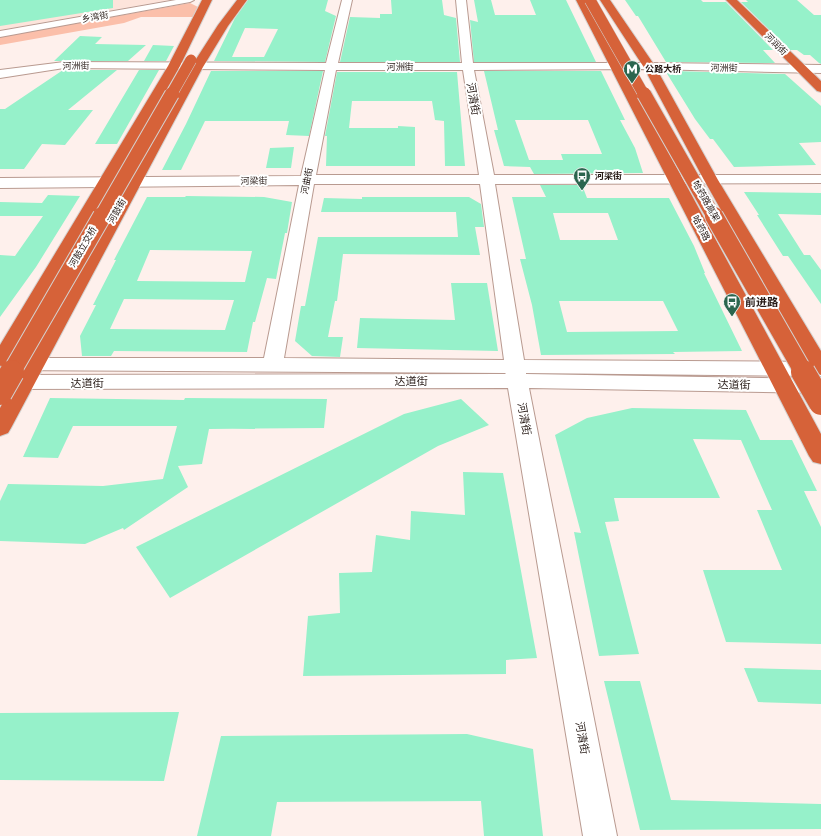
<svg xmlns="http://www.w3.org/2000/svg" width="821" height="836" viewBox="0 0 821 836" font-family="Roboto,'Noto Sans SC',sans-serif">
<style>
.built{fill:#fde4db}
.green{fill:#fbbfaa}
.building{fill:#96f1ca;fill-rule:evenodd}
.lines{fill:none;stroke-linecap:round;stroke-linejoin:round}
.street-casing{stroke:#b99a90;stroke-width:2}
.secondary-casing{stroke:#b99a90;stroke-width:2}
.highway-casing{stroke:#d4d2d1;stroke-width:2}
.street{fill:#fff;fill-rule:evenodd}
.secondary{fill:#fff;fill-rule:evenodd}
.highway{fill:#d66239;fill-rule:evenodd}
.highway-bridge-far3-casing{stroke:#d4d2d1;stroke-width:12;stroke-linecap:butt}
.highway-bridge-far2-casing{stroke:#d4d2d1;stroke-width:16;stroke-linecap:butt}
.highway-bridge-far1-casing{stroke:#d4d2d1;stroke-width:20;stroke-linecap:butt}
.highway-bridge-casing{stroke:#d4d2d1;stroke-width:26;stroke-linecap:butt}
.highway-bridge-far3{stroke:#d66239;stroke-width:11}
.highway-bridge-far2{stroke:#d66239;stroke-width:14}
.highway-bridge-far1{stroke:#d66239;stroke-width:18}
.highway-bridge{stroke:#d66239;stroke-width:24}
.labels{text-anchor:middle;dominant-baseline:central;stroke-width:4;stroke-linejoin:round;paint-order:stroke}
.far-street-label{font-size:9px;fill:#281c18;stroke:#fff}
.far-poi-label{font-size:9px;font-weight:bold;fill:#281c18;stroke:#fff;text-anchor:start}
.street-label{font-size:11px;fill:#281c18;stroke:#fff}
.poi-label{font-size:11px;font-weight:bold;fill:#281c18;stroke:#fff;text-anchor:start}
</style>
<rect width="100%" height="100%" fill="#fef0ec"/>
<path class="built" d="M0 0H169L0 30Z"/>
<path class="green" d="M190 3 198 7 193 17H141L124 23 0 45V37Z"/>
<path class="building" d="M0 0H113V8L0 26Z
M248 0H328L325 11 336 16 325 62 214 61 235 18ZM245 28 278 29 264 57H232Z
M391 0H442L444 15 456 18 460 62H340L350 17 380 18V14H392Z
M474 0H491L495 15H536L530 0H566L596 62H474L470 20 478 22Z
M625 0H701L703 2H726L773 50H763L775 63 666 62 638 16H636Z
M746 0H797L814 15H821V64L819 63 810 55H804L797 50H790L741 2H748Z
M80 36 102 37 95 44 146 45 128 61H54Z
M153 45 174 46 166 61H144Z
M63 70H117L68 110H93L65 145 42 144 24 169H0V109H5Z
M139 70H159L117 144H95Z
M211 71H323L309 136 286 135 289 121H205L181 170H162L186 124Z
M484 71H601L625 120H620L635 148 643 173 534 174 530 167 504 166 494 130H498ZM515 120H588L602 154H561L563 160H529Z
M672 71 785 74 821 106V142L799 143 816 165 734 167 713 139H710L695 119 666 72H672Z
M337 72H457L465 166H445L444 121 435 120 432 101H352L349 128H398V126L415 127V166H326L327 136H325Z
M294 147 291 168H266L270 148Z
M540 185H582L587 198H669L694 246 705 273H704L742 351 673 352 675 354 541 355 532 305 520 259H526L512 197H546ZM553 213H608L618 240H560ZM559 301H663L678 331 567 332Z
M744 192 821 193V215L778 214 804 255H810L821 270V304L788 256H783L757 215H759Z
M48 195 80 196 36 267 0 317V255L15 256 43 216H0V202L42 203Z
M186 196 264 197 292 202 287 233H285L276 279 267 278 255 322H253L247 352 114 351 111 356H82L80 336 96 305H93L116 260H114L147 197H185ZM150 250 252 251 245 282 137 281ZM124 299 234 300 225 330 110 329Z
M362 197H469L481 204 484 227H475L480 255 343 254 337 301H335L328 337H343L340 357 312 356 295 341 301 306H305L318 237H458L456 212H321L324 198 362 199Z
M451 283H487L498 351 357 348 360 318 455 320Z
M50 398 184 400 185 398 327 399 324 428 209 429 202 464 178 466 188 487 124 530 123 528 85 544 0 541V501L8 484 103 486 163 479 177 426H73L58 458 23 457Z
M461 399 489 425 438 446 170 598 136 547 404 414Z
M632 408 746 410 760 440H792L817 491H804L821 527V644L726 642 703 570H782L757 510H772L741 440 693 439 720 498H614L619 521 605 522 639 654 599 656 574 532 581 533 555 435 587 418Z
M463 472 503 473 537 658 506 660V674L303 676 308 616 340 613 339 573 372 572 376 535 410 540 411 511 465 515Z
M744 668 821 670V704L758 702Z
M604 681H640L671 800 821 804V829L640 830Z
M179 712 164 781 0 780V713Z
M467 734 533 749 543 836H484L481 801 277 802 271 836H197L221 736Z"/>
<g class="lines">
<g class="street-casing">
<path id="street" d="M176 0H194L190 2 0 37V31Z"/>
</g>
<g class="secondary-casing">
<path id="secondary" d="M342 0H352L338 63H462L456 0H466L473 63H649L821 65V73L649 69 474 70 494 175H821V183L495 184 524 360 821 362V376L526 373V374L821 379V393L529 388 617 836H583L508 388 5 389 0 387V377L5 375 506 374 505 373 0 370V358H264L299 185 0 188V178L301 176 325 70 64 68 0 78V70L64 62 326 63ZM336 70H463L479 175H316ZM314 184H480L504 360 284 358Z"/>
</g>
<g class="highway-casing">
<path id="highway" d="M202 0H212L180 66 10 362 7 367 0 368V345L168 66Z
M237 0H247L228 26 203 67 11 428 8 433 0 436V408L191 67 218 25Z
M576 0H586L821 434V464L813 462 809 456Z
M600 0H610L655 66 718 180 821 351V375L814 373 811 368 704 180 643 66Z
M726 0H737L821 81V92L817 91Z"/>
</g>
<use href="#street" class="street"/>
<use href="#secondary" class="secondary"/>
<use href="#highway" class="highway"/>
<g class="highway-bridge-far3-casing">
<path id="highway-bridge-far3" d="M590 0 644 95
M171 95 191 60"/>
</g>
<g class="highway-bridge-far2-casing">
<path id="highway-bridge-far2" d="M644 94 714 217
M101 217 172 94"/>
</g>
<g class="highway-bridge-far1-casing">
<path id="highway-bridge-far1" d="M714 216 804 373
M11 373 102 216"/>
</g>
<g class="highway-bridge-casing">
<path id="highway-bridge" d="M803 372 821 403
M0 393 12 372"/>
</g>
<use href="#highway-bridge-far3" class="highway-bridge-far3"/>
<use href="#highway-bridge-far2" class="highway-bridge-far2"/>
<use href="#highway-bridge-far1" class="highway-bridge-far1"/>
<use href="#highway-bridge" class="highway-bridge"/>
</g>
<defs>
<g id="metro-pin" transform="scale(0.9)"><path d="M0 17L-7.5 6A9.5 9.5 0 1 1 7.5 6Z" fill="#2b654e" stroke="#fff"/><path d="M-5.5 5V-5H-3L0 0L3-5H5.5V5H3V-.5L0 4L-3-.5V5Z" fill="#fff"/></g>
<g id="bus-pin" transform="scale(0.9)"><path d="M0 17L-7.5 6A9.5 9.5 0 1 1 7.5 6Z" fill="#2b654e" stroke="#fff"/><path d="M-5-6H5V4H4V6H2V4H-2V6H-4V4H-5ZM-3.5-4V0h7V-4ZM-3.5 1.2v1.5H-2V1.2ZM2 1.2v1.5H3.5V1.2Z" fill="#fff"/></g>
</defs>
<g fill-rule="evenodd">
<use href="#metro-pin" x="632" y="69"/>
<use href="#bus-pin" x="582" y="176"/>
<use href="#bus-pin" x="732" y="302"/>
</g>
<g class="labels">
<g class="far-street-label">
<text transform="translate(95 17) rotate(-10)">乡湾街</text>
<text transform="translate(776 44) rotate(45)">河润街</text>
<text transform="translate(76 66) rotate(-1)">河洲街</text>
<text x="400" y="67">河洲街</text>
<text transform="translate(724 68) rotate(1)">河洲街</text>
<text transform="translate(254 181) rotate(-1)">河梁街</text>
<text transform="translate(307 181) rotate(-79)">河曲街</text>
<text transform="translate(706 201) rotate(60)">哈药路高架</text>
<text transform="translate(117 211) rotate(-61)">河鼓街</text>
<text transform="translate(701 228) rotate(62)">哈药路</text>
<text transform="translate(83 247) rotate(-60)">河鼓立交桥</text>
</g>
<g class="far-poi-label">
<text x="645" y="69">公路大桥</text>
<text x="595" y="176">河梁街</text>
</g>
<g class="street-label">
<text transform="translate(473 99) rotate(80)">河清街</text>
<text x="411" y="381">达道街</text>
<text x="87" y="383">达道街</text>
<text transform="translate(734 385) rotate(1)">达道街</text>
<text transform="translate(524 419) rotate(80)">河清街</text>
<text transform="translate(582 738) rotate(80)">河清街</text>
</g>
<g class="poi-label">
<text x="745" y="302">前进路</text>
</g>
</g>
</svg>
